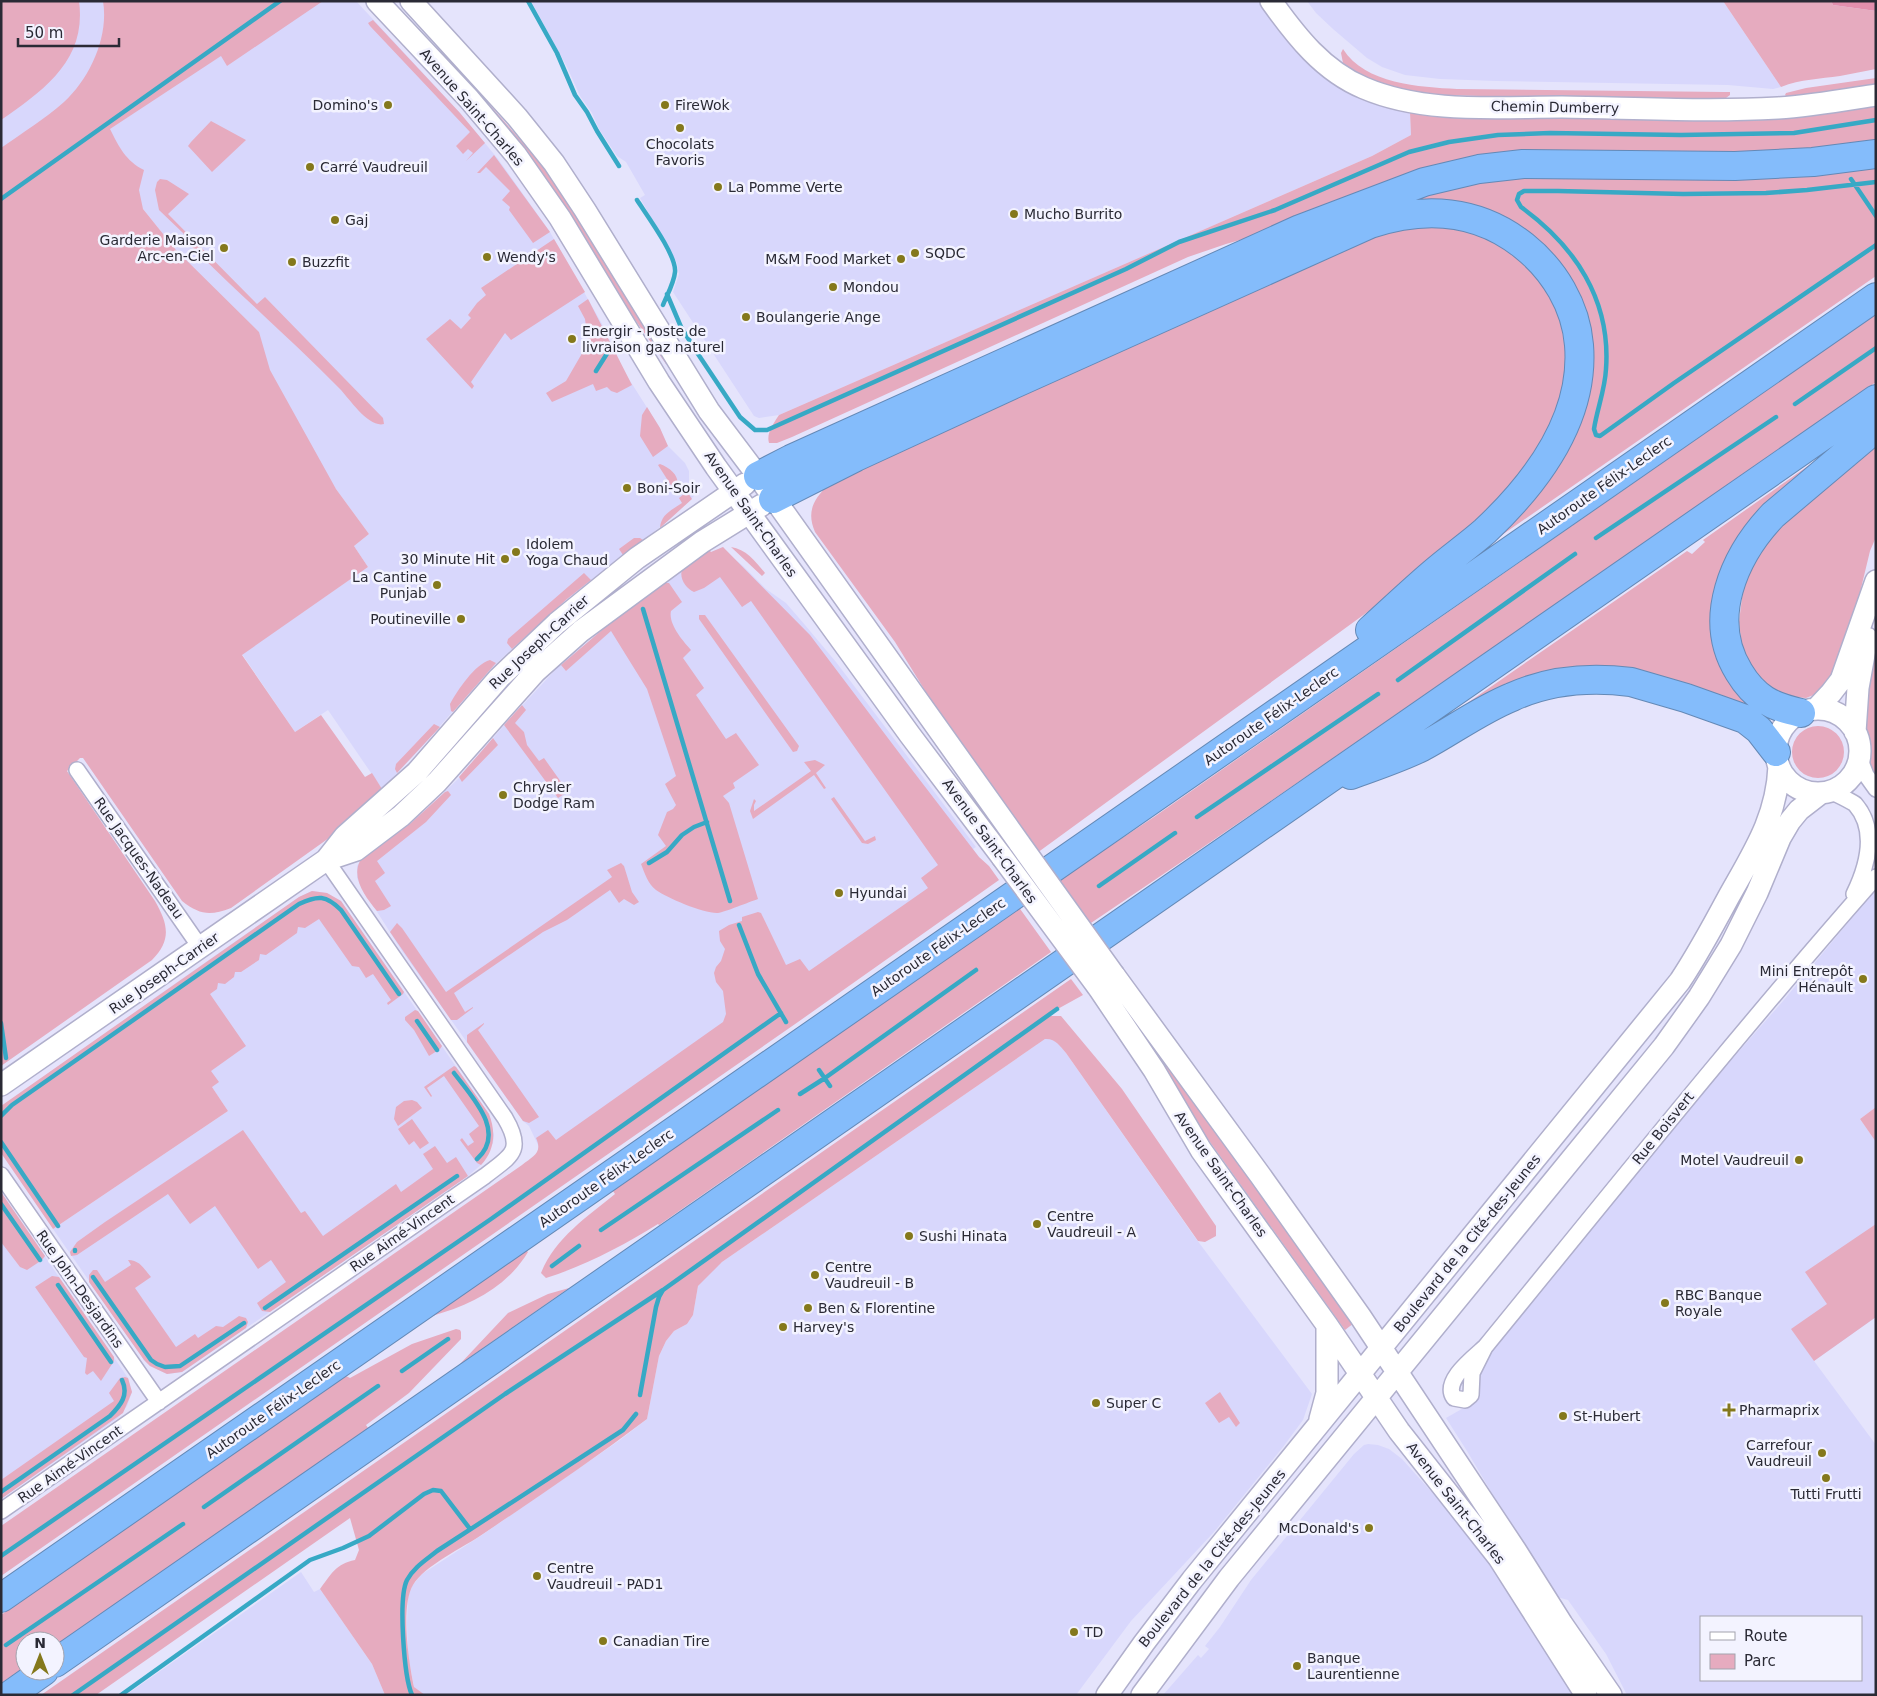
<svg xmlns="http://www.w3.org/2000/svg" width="1877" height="1696" viewBox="0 0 1877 1696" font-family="'DejaVu Sans',sans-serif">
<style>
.built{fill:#d8d7fc;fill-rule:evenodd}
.green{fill:#e6abbf}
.forest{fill:#e28fad}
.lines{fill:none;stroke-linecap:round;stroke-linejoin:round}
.stream{stroke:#37a9c5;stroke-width:4.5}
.street-casing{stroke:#b0afcc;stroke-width:18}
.secondary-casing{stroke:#b0afcc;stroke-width:24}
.highway-casing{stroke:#6489b6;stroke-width:30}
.street{stroke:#fff;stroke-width:15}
.secondary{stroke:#fff;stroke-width:21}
.highway{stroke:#84bcfb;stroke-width:28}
.secondary-bridge-casing{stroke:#b0afcc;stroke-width:24;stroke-linecap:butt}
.secondary-bridge{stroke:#fff;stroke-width:21}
.poi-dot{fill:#84781c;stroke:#f3f3ff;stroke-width:2}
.labels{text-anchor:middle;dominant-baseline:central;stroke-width:5;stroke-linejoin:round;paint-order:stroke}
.poi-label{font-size:14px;fill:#2a2a35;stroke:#f3f3ff;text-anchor:start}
.street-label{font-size:14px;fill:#2a2a35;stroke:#f3f3ff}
</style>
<rect width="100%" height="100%" fill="#e5e4fc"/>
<path class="built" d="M1 1H247L1 175Z
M289 1H356L460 113 498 159 550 232 602 324 625 373 660 428 666 444 685 463 689 471V485L694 496 669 520 567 599 512 649 487 672 420 749 382 789 328 710 295 732 242 654 368 567 354 546 369 534 336 489 176 250 143 209 93 141Z
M531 1H1262L1351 93 1368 101 1410 112 1411 135 1372 156 779 415 759 418 754 416 673 292 679 274 677 263 640 198 645 195 626 162 617 156 599 129 592 113 580 96 567 67Z
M1307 1H1723L1781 87 1773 89 1728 85 1496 81 1440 79 1405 75 1382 67 1367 58 1333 29 1316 13Z
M723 547 726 552 743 566 766 589 786 603 805 625 836 662 976 847 973 849 979 857 539 1159V1147L529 1126 523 1121 402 951 360 885 357 878V866L363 857 392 837 429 807 459 778 506 723 558 667 602 630 600 627 709 550 711 552Z
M1876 889V1107L1860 1119 1876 1142V1317L1814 1361 1876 1445V1695H1627L1606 1654 1568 1600 1557 1597 1519 1539 1467 1451 1446 1418 1474 1402 1476 1378 1482 1363 1692 1105 1783 1001ZM1701 1617H1861V1680H1701Z
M312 891 327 893 341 901 489 1114 494 1135 493 1143 482 1164 468 1176 182 1372 167 1374 150 1366 144 1360 53 1229 228 1111 153 999 299 897Z
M1045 1039H1051L1058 1043 1066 1053 1194 1236 1312 1394 1303 1420 1283 1447 1214 1532 1131 1621 1076 1695H419L414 1687 408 1655 407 1623 408 1597 412 1586 422 1574 482 1535 620 1440 647 1419 659 1356 666 1341 674 1331 687 1324 693 1315 698 1286 705 1277 722 1262Z
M1 1192 128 1378 132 1392 127 1406 118 1418 1 1499Z
M1368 1444 1378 1445 1389 1449 1402 1459 1455 1518 1490 1565 1577 1695H1163L1198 1655 1201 1658 1209 1649 1205 1646 1220 1627 1251 1580 1354 1454 1364 1445Z
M301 1572 314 1592 320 1589 372 1664 385 1695H126Z"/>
<path class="green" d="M1 1H79C87 60 44 90 1 120Z
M103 1H323L227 66 221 56 110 129C119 147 126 161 144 170L139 190 143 209 176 250 259 332 270 370 336 489 369 534 354 546 368 567 242 655 295 732 321 715 365 777 372 773 382 789 341 824 336 833 231 908C210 916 200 915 182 901L83 758H80L67 771 155 901C168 924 172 940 152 960L1 1066V148C22 133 45 119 64 102 90 78 109 37 103 1Z
M1723 1H1831L1833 5 1876 11V69C1864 71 1852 74 1840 76 1820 79 1801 79 1781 87Z
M373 20 460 113 485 143 466 161 473 153 468 149 463 154 456 146 470 132 370 26 368 23Z
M1343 49C1365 84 1420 87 1457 89L1724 92H1730V95L1726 98 1718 99 1676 100 1436 95 1389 87 1360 75 1343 63 1341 53Z
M1876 78V85L1811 96 1787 97 1785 95 1786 93 1806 88Z
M481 95 553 177 668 363 666 364 479 96Z
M1876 105V144L1783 155 1540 154 1226 244 1188 257 792 437 777 443H769C766 433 774 423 779 415L1372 156 1411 135 1410 112 1421 115 1702 119Z
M211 121 246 140 212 172 188 146 191 142Z
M494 155 550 232 533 243 509 210 510 207 502 200 510 191 486 167 480 173H477Z
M1876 162V276L1486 546 1518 509 1588 340 1501 218 1295 240 1473 179Z
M160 179 167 180 189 194 168 214 257 304 265 297 383 418 384 424C369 428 350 400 341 390 293 341 241 296 192 247L183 233 159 210 155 190 157 182Z
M1424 220 1502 240 1558 300 1570 345 1556 426 1495 509 1410 581 1037 853 937 710 895 642 815 532C806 511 814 499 829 484L1352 242Z
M554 239 585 292 511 340 505 333 471 382 474 386 472 389 426 339 450 319 461 329 471 318 468 315 477 303 486 295 481 288Z
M588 299 632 385 617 393 611 391 607 387 596 391 593 384 552 402 546 393 566 381 588 343 585 319 578 306Z
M1876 314V382C1613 563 1353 747 1088 925L1057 881 1154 817Z
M647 407 660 428 668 446 653 457 640 436 642 415Z
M1842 442 1718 597 1767 712 1762 721 1623 674 1440 722 1687 551 1692 554 1705 542 1703 540Z
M1876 447V537L1870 551 1844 659 1821 692 1806 698 1782 696 1760 682 1742 649 1739 622 1743 590 1753 563 1769 535Z
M660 464C670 468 678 474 678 485L674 490 658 465Z
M685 493H688L692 499 660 528C661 514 672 510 682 503L679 498Z
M634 538H640L643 540 623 555 619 549Z
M723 547 810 635 903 758 979 857 989 866 999 880 798 1022 1 1576V1526L522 1165C533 1156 543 1153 536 1138L548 1130 556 1140 723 1022 726 1014 723 991 716 982 714 973 716 967 721 961 725 949 720 941 719 931 729 925 742 921V917L758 912 761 913 786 965 800 959 809 971 928 888 921 878 938 865 751 601 742 607 720 577 704 588 694 592C686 589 679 578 682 570L709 550 711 552Z
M731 547C746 549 756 562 765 573L762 576Z
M584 573 591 580 567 599 512 649 507 643 508 639Z
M662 583H669L682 602 671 611C668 624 683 641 691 650L683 658 704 688 696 695 726 739 736 733 759 765 733 783 735 788 723 796 729 803 758 899C749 902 725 912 718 913 705 914 667 898 656 890 648 884 645 874 641 864L666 846 658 835 667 812 673 809 676 805 665 784 676 776 647 689 611 631 566 671 561 665 602 630 600 627Z
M699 615H705L799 746 797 751 793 752 699 619Z
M1876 637V781L1873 776 1864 726V693Z
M490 660 496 663 453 712 451 711 450 704C457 691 475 664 490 660Z
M522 705 526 710 515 723 524 732 527 745 539 761 544 758 566 789 567 792 558 798 504 725Z
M434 724 440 727 397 773 395 769 396 764Z
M1792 752a26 26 0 1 1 52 0a26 26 0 1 1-52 0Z
M493 738 498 745 462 782 459 777Z
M815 760 825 765 816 773 826 788 824 789 814 775 753 819 750 811 754 799 756 801 754 805V811L811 771 804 762Z
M448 791 451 795 426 822 377 861 385 873 375 881 391 906 384 910 377 911C366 898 351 878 360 861L411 823 445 792Z
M834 797 865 841 875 836 876 840 868 844 862 843 831 799Z
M621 863 624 866 632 892 639 902 634 905 624 899 619 903 610 890 567 920 543 932 454 993 465 1012 473 1007V1008L457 1020H451L390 932 397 923 402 928 446 992 612 877 607 870Z
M312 891 327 893 341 901 404 992 403 994 388 1005 387 1003 391 1000 373 974 366 978 359 967 352 966 319 919 305 928 298 927 297 933 266 955 260 954 259 960 241 972H235L234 977 225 984 218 983 217 989 210 994 246 1046 211 1071 219 1082 212 1087 228 1111 53 1229 1 1153V1106L299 897Z
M1018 906 1051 952 659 1225 658 1224C622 1246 587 1265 546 1278L541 1273C555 1238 587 1217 615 1194L613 1191 885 1001Z
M1071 979 1083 995 1045 1016H1061L1122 1089 1216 1226V1236L1205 1242 1198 1241 1066 1053C1060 1046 1055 1038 1045 1039L722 1262 698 1286 693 1315 687 1324 674 1331 666 1341 659 1356 647 1419C594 1459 538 1497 483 1534 464 1547 424 1566 413 1585 400 1607 409 1663 414 1687L425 1695H385L372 1664 320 1589C332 1573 336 1564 355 1560L359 1550 350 1518 96 1695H41Z
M415 1010 418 1011 442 1046 440 1049 429 1056 414 1030 405 1020V1017Z
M484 1023V1024L478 1030 539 1117 529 1123 523 1121 467 1042V1035Z
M1170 1064 1354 1323 1345 1330 1197 1124 1162 1067Z
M454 1066 456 1067 489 1114C496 1132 495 1150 481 1165L477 1163 460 1140 462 1138 468 1146 474 1142 469 1134 479 1126 444 1076 427 1088 432 1096 431 1097 424 1087Z
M412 1100 417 1102 422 1108 398 1126 394 1119 396 1107 404 1101Z
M1876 1107V1142L1860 1119Z
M412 1119 429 1143 420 1149 414 1141 409 1145 398 1129Z
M243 1130 301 1213 305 1211 323 1236 396 1184 401 1192 433 1169 423 1154 435 1146 447 1163 456 1157 468 1176 270 1312 262 1311 257 1303 286 1282 271 1260 258 1269 215 1206 190 1224 168 1194 77 1255 71 1256 70 1252 77 1242 105 1222Z
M1 1192 45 1256 42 1260 27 1270 20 1267 1 1242Z
M1876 1224V1317L1814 1361 1791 1329 1827 1304 1805 1272Z
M526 1250 528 1252C506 1288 471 1305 432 1316Z
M128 1260C140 1260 144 1269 151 1277L135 1288 176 1347 195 1334 198 1338 216 1326 223 1327 239 1316 246 1318 248 1322 246 1328 182 1372 167 1374 150 1366 144 1360 89 1282V1275L93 1270H97L105 1282 131 1265Z
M52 1276 59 1277 114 1357V1361L101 1381 93 1371 87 1375 85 1373 87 1358 84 1357 35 1287Z
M569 1288 460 1364 508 1313 548 1294Z
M456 1329 460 1330 461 1332V1339L409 1393 366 1425 368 1428 55 1646V1641H25V1667L1 1683V1615L346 1376 350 1378 412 1344Z
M125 1377 128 1378 132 1392 123 1413 1 1499V1480L114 1401 109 1393 120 1378Z
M1220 1392 1240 1423 1236 1427 1229 1417 1219 1423 1205 1403Z"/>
<path class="forest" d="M1831 1H1876V11L1833 5Z"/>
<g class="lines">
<path class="stream" d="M528 1 557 53 575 95 587 112 597 131 619 166
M1851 179 1876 216
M1876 182 1807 190 1766 193 1683 194 1558 191H1524L1519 194 1517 200 1521 207C1575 246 1611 300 1606 369 1605 390 1597 409 1594 429L1596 435 1600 436 1674 383 1876 245
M1 199 280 1
M637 200C646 214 677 256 675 272 674 283 667 295 663 305
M667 294 681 327 698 354 740 417 755 430H767L1126 269 1179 242 1275 210 1409 152 1449 142 1498 135 1550 133 1681 135 1794 133 1876 120
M596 371 608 352
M1795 404 1876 348
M1596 538 1776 417
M643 609 730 901
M1398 680 1575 554
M1197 817 1378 694
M649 863 667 852 682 835 694 827 707 822
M1099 886 1175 833
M739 925 758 974 786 1022
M417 1021 437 1050
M1 1023 6 1058
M819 1070 830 1086
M454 1073C472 1097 507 1132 477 1159
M800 1094 825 1078 976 970
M1 1116 12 1105 299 904C318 895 326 895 341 910L399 994
M1 1142 58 1226
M1 1204 40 1260
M601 1230 778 1110
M75 1250V1251
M552 1266 579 1246
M93 1277 151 1360 157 1364 165 1367 180 1366 244 1323
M58 1285 111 1362
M265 1308 457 1176
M402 1371 448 1339
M640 1395 656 1307 659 1297 663 1290 1057 1009
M1 1492 110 1416C121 1405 129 1395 122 1380
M204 1507 378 1386
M1 1556 491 1219 781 1013
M6 1645 183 1524
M73 1695 505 1394 663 1290
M121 1695 310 1560 343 1548 369 1536 424 1494 433 1490 441 1491 470 1529
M412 1695C404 1677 398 1598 407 1580 414 1567 426 1560 437 1551L623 1430 636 1414"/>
<g class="street-casing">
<path id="street" d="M1859 757 1866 775 1876 789
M77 770 200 947
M1830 791C1838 795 1847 799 1855 804 1877 829 1868 865 1854 894
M1 1175 159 1402
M1485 1347 1472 1373 1471 1395 1465 1400 1454 1398C1442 1381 1473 1358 1485 1347 1614 1189 1741 1030 1876 877
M1 1511 485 1176C510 1156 525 1152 505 1118L326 860"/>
</g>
<g class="secondary-casing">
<path id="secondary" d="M377 1 469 99 516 155 560 218 659 382 716 467 910 735 1002 857
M411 1 517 117 554 163 585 210 709 411 758 476 1020 844
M1271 1C1296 36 1323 71 1364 88 1425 114 1497 107 1562 107 1634 108 1707 112 1778 108 1811 106 1844 100 1876 95
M1816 709 1831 693 1841 680 1876 581
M1776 751a42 42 0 1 1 84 0a42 42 0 1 1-84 0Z
M1855 732 1858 688 1867 638
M326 860 356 850 401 816 437 782 535 672 581 631 702 542 762 505
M1114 975 1260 1175 1360 1316 1516 1551 1562 1624 1611 1695
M1098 987 1154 1070 1201 1150 1327 1325 1399 1431 1499 1558 1586 1695
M1 1085 326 860 345 836 417 772 499 678 557 623 637 558 745 484
M1320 1419 1327 1393V1325
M1107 1695 1144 1643 1192 1580 1680 981C1698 954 1713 926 1728 898 1753 853 1777 818 1779 766
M1142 1695 1229 1578 1664 1046 1699 997 1731 945 1757 893 1780 838 1790 821 1799 810 1821 793"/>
</g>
<g class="highway-casing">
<path id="highway" d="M758 476 791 459 1300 229 1424 182 1479 169 1523 164 1735 166 1813 162 1876 154
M773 499 856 457 1012 385 1370 224C1424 206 1478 209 1524 246 1554 270 1576 306 1579 345 1585 419 1536 483 1485 531 1468 546 1449 559 1432 574 1411 592 1391 611 1370 630
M1801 713C1788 710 1776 707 1765 700 1754 693 1745 682 1739 672 1706 619 1734 556 1773 515L1876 428
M1351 775C1375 766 1400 758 1422 747 1452 731 1480 710 1512 697 1549 680 1591 677 1631 682L1686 698 1745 719 1759 730 1776 752
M1 1598 1876 297
M55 1663 1876 399
M10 1695 44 1671"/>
</g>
<use href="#street" class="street"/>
<use href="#secondary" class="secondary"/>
<use href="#highway" class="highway"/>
<g class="secondary-bridge-casing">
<path id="secondary-bridge" d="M1020 844 1114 975
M1002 857 1098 987"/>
</g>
<use href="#secondary-bridge" class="secondary-bridge"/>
</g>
<g class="poi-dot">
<circle cx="388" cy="105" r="5"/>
<circle cx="665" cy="105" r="5"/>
<circle cx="680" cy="128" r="5"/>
<circle cx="310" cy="167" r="5"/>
<circle cx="718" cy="187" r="5"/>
<circle cx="1014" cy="214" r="5"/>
<circle cx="335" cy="220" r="5"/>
<circle cx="224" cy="248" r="5"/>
<circle cx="915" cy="253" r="5"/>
<circle cx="487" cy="257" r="5"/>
<circle cx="901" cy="259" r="5"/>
<circle cx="292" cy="262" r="5"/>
<circle cx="833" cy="287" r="5"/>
<circle cx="746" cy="317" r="5"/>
<circle cx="572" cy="339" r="5"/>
<circle cx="627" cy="488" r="5"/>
<circle cx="516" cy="552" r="5"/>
<circle cx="505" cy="559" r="5"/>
<circle cx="437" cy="585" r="5"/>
<circle cx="461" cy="619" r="5"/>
<circle cx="503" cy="795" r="5"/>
<circle cx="839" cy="893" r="5"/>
<circle cx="1863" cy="979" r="5"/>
<circle cx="1799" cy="1160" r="5"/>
<circle cx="1037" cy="1224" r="5"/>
<circle cx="909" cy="1236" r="5"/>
<circle cx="815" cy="1275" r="5"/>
<circle cx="1665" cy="1303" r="5"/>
<circle cx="808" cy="1308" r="5"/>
<circle cx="783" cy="1327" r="5"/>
<circle cx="1096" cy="1403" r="5"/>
<path d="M1726.5 1402.5h5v5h5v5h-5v5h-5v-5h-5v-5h5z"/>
<circle cx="1563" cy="1416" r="5"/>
<circle cx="1822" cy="1453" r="5"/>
<circle cx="1826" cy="1478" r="5"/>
<circle cx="1369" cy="1528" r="5"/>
<circle cx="537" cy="1576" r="5"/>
<circle cx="1074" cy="1632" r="5"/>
<circle cx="603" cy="1641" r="5"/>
<circle cx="1297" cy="1666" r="5"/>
</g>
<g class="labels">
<g class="poi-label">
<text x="378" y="105" text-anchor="end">Domino's</text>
<text x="675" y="105">FireWok</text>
<text x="680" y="144" text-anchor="middle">Chocolats<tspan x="680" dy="16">Favoris</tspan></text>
<text x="320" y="167">Carré Vaudreuil</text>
<text x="728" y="187">La Pomme Verte</text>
<text x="1024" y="214">Mucho Burrito</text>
<text x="345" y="220">Gaj</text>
<text x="214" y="240" text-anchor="end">Garderie Maison<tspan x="214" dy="16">Arc-en-Ciel</tspan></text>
<text x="925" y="253">SQDC</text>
<text x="497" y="257">Wendy's</text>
<text x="891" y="259" text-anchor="end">M&amp;M Food Market</text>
<text x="302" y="262">Buzzfit</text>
<text x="843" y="287">Mondou</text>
<text x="756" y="317">Boulangerie Ange</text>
<text x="582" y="331">Energir - Poste de<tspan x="582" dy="16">livraison gaz naturel</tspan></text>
<text x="637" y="488">Boni-Soir</text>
<text x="526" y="544">Idolem<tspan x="526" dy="16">Yoga Chaud</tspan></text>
<text x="495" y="559" text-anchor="end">30 Minute Hit</text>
<text x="427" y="577" text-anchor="end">La Cantine<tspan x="427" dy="16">Punjab</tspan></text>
<text x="451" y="619" text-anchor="end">Poutineville</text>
<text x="513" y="787">Chrysler<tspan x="513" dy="16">Dodge Ram</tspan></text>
<text x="849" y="893">Hyundai</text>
<text x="1853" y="971" text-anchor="end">Mini Entrepôt<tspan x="1853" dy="16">Hénault</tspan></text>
<text x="1789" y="1160" text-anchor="end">Motel Vaudreuil</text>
<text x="1047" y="1216">Centre<tspan x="1047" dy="16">Vaudreuil - A</tspan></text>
<text x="919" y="1236">Sushi Hinata</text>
<text x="825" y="1267">Centre<tspan x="825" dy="16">Vaudreuil - B</tspan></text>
<text x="1675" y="1295">RBC Banque<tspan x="1675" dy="16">Royale</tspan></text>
<text x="818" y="1308">Ben &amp; Florentine</text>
<text x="793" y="1327">Harvey's</text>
<text x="1106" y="1403">Super C</text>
<text x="1739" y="1410">Pharmaprix</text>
<text x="1573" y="1416">St-Hubert</text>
<text x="1812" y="1445" text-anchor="end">Carrefour<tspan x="1812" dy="16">Vaudreuil</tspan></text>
<text x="1826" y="1494" text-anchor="middle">Tutti Frutti</text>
<text x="1359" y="1528" text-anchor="end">McDonald's</text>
<text x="547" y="1568">Centre<tspan x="547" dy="16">Vaudreuil - PAD1</tspan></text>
<text x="1084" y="1632">TD</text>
<text x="613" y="1641">Canadian Tire</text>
<text x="1307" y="1658">Banque<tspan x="1307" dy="16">Laurentienne</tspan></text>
</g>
<g class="street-label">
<text transform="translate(472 107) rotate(49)">Avenue Saint-Charles</text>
<text transform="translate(1555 107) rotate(1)">Chemin Dumberry</text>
<text transform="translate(1604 485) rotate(-35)">Autoroute Félix-Leclerc</text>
<text transform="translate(751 514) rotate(55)">Avenue Saint-Charles</text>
<text transform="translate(539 642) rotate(-43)">Rue Joseph-Carrier</text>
<text transform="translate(1271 716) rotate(-35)">Autoroute Félix-Leclerc</text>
<text transform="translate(990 841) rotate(54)">Avenue Saint-Charles</text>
<text transform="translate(139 858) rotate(55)">Rue Jacques-Nadeau</text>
<text transform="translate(938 947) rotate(-35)">Autoroute Félix-Leclerc</text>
<text transform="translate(164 973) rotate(-35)">Rue Joseph-Carrier</text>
<text transform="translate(1663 1128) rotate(-51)">Rue Boisvert</text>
<text transform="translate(1221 1174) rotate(55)">Avenue Saint-Charles</text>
<text transform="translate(606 1178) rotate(-35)">Autoroute Félix-Leclerc</text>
<text transform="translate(402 1233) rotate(-35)">Rue Aimé-Vincent</text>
<text transform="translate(1467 1243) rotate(-51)">Boulevard de la Cité-des-Jeunes</text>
<text transform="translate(80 1289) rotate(55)">Rue John-Desjardins</text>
<text transform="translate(273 1409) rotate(-35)">Autoroute Félix-Leclerc</text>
<text transform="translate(70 1464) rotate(-35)">Rue Aimé-Vincent</text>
<text transform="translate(1456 1503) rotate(52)">Avenue Saint-Charles</text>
<text transform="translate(1212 1558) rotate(-51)">Boulevard de la Cité-des-Jeunes</text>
</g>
</g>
<rect width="1877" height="1696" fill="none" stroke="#2a2a35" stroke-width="5"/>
<rect x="1700" y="1616" width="162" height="65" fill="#f3f3ff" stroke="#a3a3ae"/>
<rect x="1710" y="1632" width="25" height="8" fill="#ffffff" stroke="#a3a3ae"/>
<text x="1744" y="1641" font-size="15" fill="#2a2a35">Route</text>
<rect x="1710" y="1654" width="25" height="15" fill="#e6abbf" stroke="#a3a3ae"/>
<text x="1744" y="1666" font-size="15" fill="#2a2a35">Parc</text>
<g transform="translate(40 1656)"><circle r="24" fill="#f3f3ff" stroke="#a3a3ae"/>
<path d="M0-4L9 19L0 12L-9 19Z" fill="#84781c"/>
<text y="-8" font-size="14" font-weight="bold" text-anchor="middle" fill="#2a2a35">N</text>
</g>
<path d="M18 38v8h101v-8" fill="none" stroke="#2a2a35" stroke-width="2.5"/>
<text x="25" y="38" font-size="15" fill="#2a2a35" stroke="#f3f3ff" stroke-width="4" paint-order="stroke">50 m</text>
</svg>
